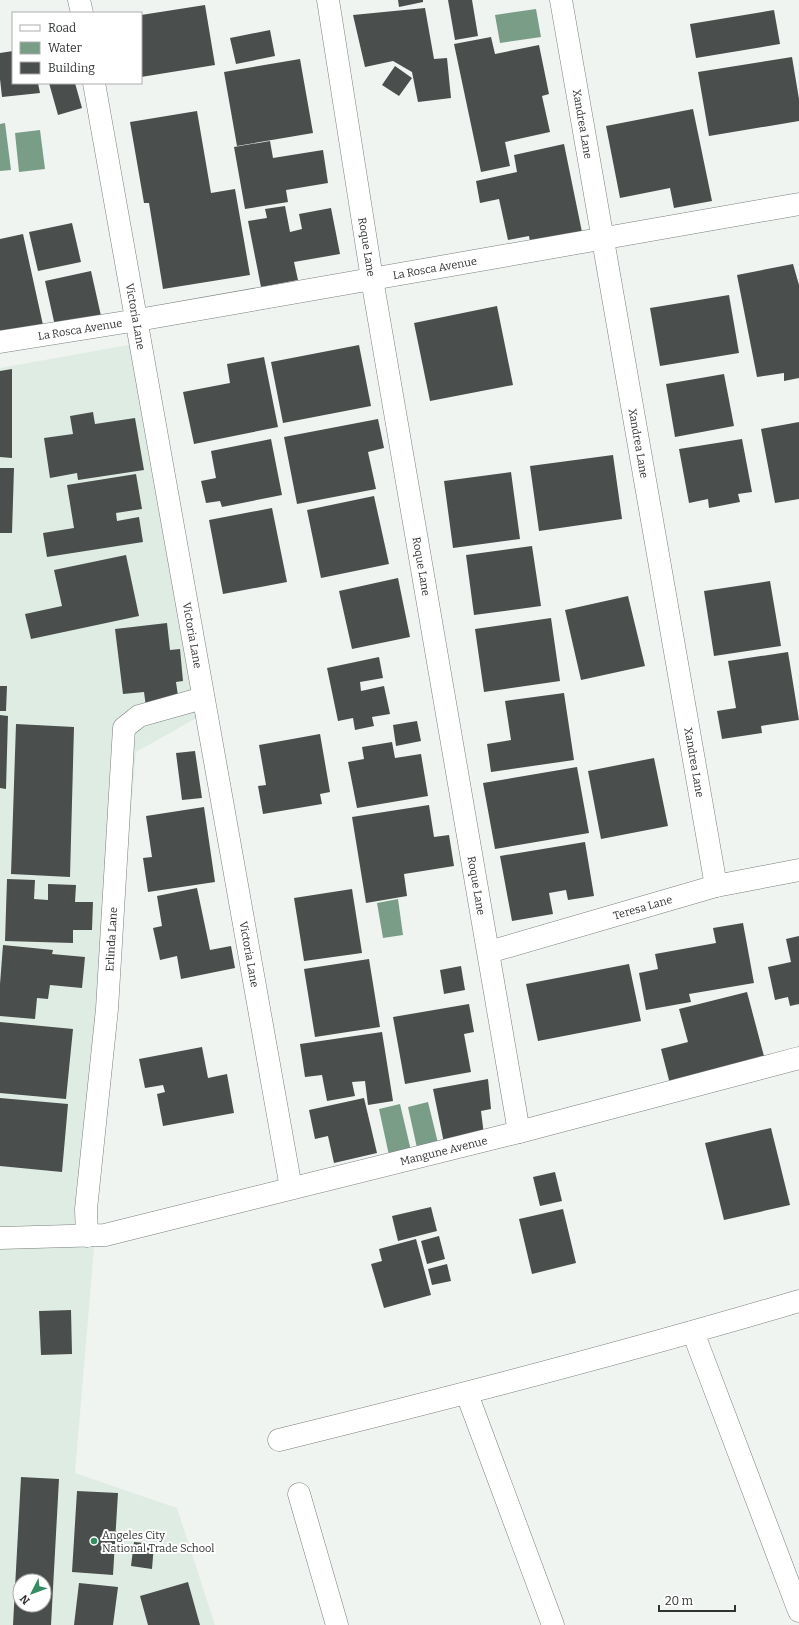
<svg xmlns="http://www.w3.org/2000/svg" width="799" height="1625" viewBox="0 0 799 1625" font-family="Bitter,serif">
<style>
.built{fill:#dfece4;fill-rule:evenodd}
.water{fill:#7a9d88}
.building{fill:#4a4e4c;fill-rule:evenodd}
.lines{fill:none;stroke-linecap:round;stroke-linejoin:round}
.minor-casing{stroke:#7a7f7c;stroke-width:23}
.minor{stroke:#fff;stroke-width:22}
.poi-dot{fill:#358c61;stroke:#fff;stroke-width:1.5}
.labels{text-anchor:middle;dominant-baseline:central;stroke-width:4;stroke-linejoin:round;paint-order:stroke}
.street-label{font-size:11px;fill:#313332;stroke:#fff}
.poi-label{font-size:11px;fill:#313332;stroke:#fff;text-anchor:start}
</style>
<rect width="100%" height="100%" fill="#eff4f1"/>
<path class="built" d="M139 343 207 712 136 752 75 1473 177 1508 215 1625H0V368ZM20 1581H44V1605H20Z"/>
<path class="water" d="M536 9 541 37 500 43 495 15Z
M5 123 11 170 0 171V124Z
M40 130 45 169 19 172 15 133Z
M398 899 403 935 383 938 377 903Z
M428 1102 438 1143 417 1148 408 1107Z
M400 1104 412 1155 390 1160 379 1109Z"/>
<path class="building" d="M398 0H423V2L399 7Z
M448 0H472L478 36 455 40Z
M205 5 215 65 141 77V15Z
M425 8 434 59 447 58 451 98 418 102 412 72 393 61 365 67 353 15Z
M774 10 780 44 696 58 690 24Z
M270 30 275 56 236 64 230 38Z
M491 37 495 54 539 45 549 94 542 96 550 132 505 142 510 166 481 172 454 44Z
M13 51V83H38L40 93 2 97 0 79V53Z
M792 57 799 99V121L709 136 698 72Z
M300 59 313 133 237 146 224 72Z
M395 66 412 78 399 96 382 85Z
M49 83H75L82 108 58 115Z
M693 109 712 201 674 208 670 188 620 198 606 126Z
M197 111 211 193 235 189 250 275 163 289 149 203H144L130 122Z
M270 141 273 158 323 150 328 183 286 190 288 202 245 209 234 147Z
M564 144 583 237 531 247 529 236 508 240 499 199 480 203 476 181 517 172 514 155Z
M285 206 290 232 302 229 299 214 331 208 340 254 294 262 298 280 261 287 248 221 267 218 265 209Z
M72 223 81 262 38 271 29 232Z
M23 234 43 325 0 334V239Z
M793 264 799 285V378L784 381V373L757 377 737 275Z
M91 271 101 316 55 326 45 281Z
M729 295 739 353 660 366 650 308Z
M497 306 513 385 430 401 414 323Z
M359 345 371 406 283 423 271 362Z
M264 357 278 427 194 444 183 392 230 383 227 364Z
M12 369V458L0 457V371Z
M724 374 734 426 675 437 666 384Z
M93 412 95 424 135 418 144 470 78 480 77 473 50 478 44 438 73 434 70 416Z
M378 419 384 448 368 452 376 489 297 504 284 437Z
M799 422V499L775 503 761 429Z
M271 439 282 495 222 507 220 501 206 503 201 481 216 478 211 451Z
M742 439 752 492 738 494 740 502 709 508 708 499 689 503 679 449Z
M613 455 622 519 539 531 530 466Z
M0 468H14L12 533H0Z
M511 472 520 539 453 548 444 481Z
M136 474 142 509 116 513 117 521 139 517 143 542 47 557 43 533 74 528 67 485Z
M374 496 389 564 321 578 307 510Z
M272 508 287 582 223 594 209 520Z
M532 546 541 606 474 615 466 555Z
M126 555 139 616 31 639 25 614 62 606 54 570Z
M398 578 410 637 352 649 339 591Z
M770 581 781 646 714 656 704 591Z
M628 596 645 666 581 680 565 610Z
M551 618 560 681 484 692 475 629Z
M167 623 170 650 180 649 183 681 176 682 179 703 146 707 144 692 123 694 115 629Z
M788 652 799 720 761 726 762 733 722 739 717 711 736 708 728 661Z
M379 657 383 678 360 682 361 691 384 686 390 714 372 717 374 726 355 730 353 718 338 721 327 668Z
M0 686H7L6 711H0Z
M564 693 574 760 491 772 487 744 511 740 505 701Z
M0 715 8 716 6 789 0 788Z
M417 721 421 741 396 746 393 725Z
M16 724 74 727 70 877 11 874Z
M320 734 330 792 320 794 322 804 263 814 258 786 266 785 259 745Z
M392 742 395 758 421 754 428 796 357 808 348 762 364 759 362 747Z
M195 751 202 798 182 800 176 753Z
M654 758 668 826 601 839 588 771Z
M577 767 589 833 495 849 483 783Z
M429 805 434 837 449 835 454 866 404 874 407 896 366 903 352 817Z
M204 807 215 882 148 892 143 858 152 857 146 816Z
M585 842 594 896 568 900 566 890 549 893 553 914 512 921 500 856Z
M7 879 35 880 34 899 48 900V884L76 885 75 902H93L92 930H73V943L5 941Z
M197 888 210 950 231 946 235 968 181 979 177 956 160 960 153 928 162 926 157 896Z
M352 889 362 953 304 961 294 898Z
M743 923 754 983 689 994 691 1002 646 1010 639 973 658 969 655 954 716 943 713 928Z
M799 936V1004L790 1006 788 997 775 1000 768 967 791 962 786 939Z
M3 945 53 950 52 954 85 957 82 988 50 985 48 999 37 998 35 1019 0 1016V984Z
M369 959 380 1027 315 1037 304 969Z
M629 964 641 1021 538 1041 526 984Z
M461 966 465 990 444 994 440 970Z
M747 992 765 1060 670 1084 661 1049 688 1042 679 1009Z
M469 1004 474 1032 464 1034 471 1072 405 1084 393 1017Z
M0 1022 73 1029 66 1099 0 1093Z
M382 1032 393 1101 368 1105 365 1081 352 1082 355 1096 327 1101 322 1075 305 1077 300 1044Z
M202 1047 208 1078 227 1074 234 1113 163 1126 157 1094 165 1092 163 1085 145 1088 139 1059Z
M488 1079 491 1109 481 1111 484 1135 444 1143 433 1089Z
M0 1098 68 1104 62 1172 0 1166Z
M364 1098 377 1153 334 1163 328 1136 315 1139 309 1110Z
M771 1128 790 1205 724 1220 705 1143Z
M555 1172 562 1201 540 1206 533 1177Z
M431 1207 437 1231 398 1241 392 1216Z
M563 1209 576 1263 532 1274 519 1219Z
M439 1236 445 1259 427 1264 421 1241Z
M416 1239 431 1295 384 1308 371 1264 382 1261 379 1249Z
M447 1264 451 1281 432 1285 428 1269Z
M71 1310 72 1354 41 1355 39 1311Z
M21 1477 59 1479 51 1625H13ZM20 1581H44V1605H20Z
M77 1491 118 1493 113 1575 72 1572Z
M134 1542 154 1544 152 1569 131 1566Z
M188 1582 200 1625H148L140 1596Z
M79 1583 118 1587 113 1625H74Z"/>
<g class="lines">
<g class="minor-casing">
<g id="minor">
<path d="M79 0 82 13"/>
<path id="s1" d="M328 0 372 279 519 1132"/>
<path id="s2" d="M561 0 716 886"/>
<path id="s3" d="M94 83 291 1188"/>
<path id="s4" d="M0 342 138 320 799 204"/>
<path id="s5" d="M489 952 716 886 799 870"/>
<path id="s6" d="M87 1236 86 1209 107 1009 124 728 139 716 203 698"/>
<path id="s7" d="M0 1238 105 1235 519 1132 799 1058"/>
<path d="M693 1332 799 1611"/>
<path d="M467 1394 553 1625"/>
<path d="M279 1440C454 1397 627 1352 799 1301"/>
<path d="M299 1494 337 1625"/>
</g>
</g>
<use href="#minor" class="minor"/>
</g>
<circle class="poi-dot" cx="94" cy="1541" r="4"/>
<g class="labels">
<g class="street-label">
<text stroke="none"><textPath href="#s2" startOffset="126">Xandrea Lane</textPath></text>
<text stroke="none"><textPath href="#s1" startOffset="250">Roque Lane</textPath></text>
<text stroke="none"><textPath href="#s4" startOffset="441">La Rosca Avenue</textPath></text>
<text stroke="none"><textPath href="#s3" startOffset="237">Victoria Lane</textPath></text>
<text stroke="none"><textPath href="#s4" startOffset="81">La Rosca Avenue</textPath></text>
<text stroke="none"><textPath href="#s2" startOffset="450">Xandrea Lane</textPath></text>
<text stroke="none"><textPath href="#s1" startOffset="574">Roque Lane</textPath></text>
<text stroke="none"><textPath href="#s3" startOffset="561">Victoria Lane</textPath></text>
<text stroke="none"><textPath href="#s2" startOffset="774">Xandrea Lane</textPath></text>
<text stroke="none"><textPath href="#s1" startOffset="898">Roque Lane</textPath></text>
<text stroke="none"><textPath href="#s5" startOffset="160">Teresa Lane</textPath></text>
<text stroke="none"><textPath href="#s6" startOffset="298">Erlinda Lane</textPath></text>
<text stroke="none"><textPath href="#s3" startOffset="885">Victoria Lane</textPath></text>
<text stroke="none"><textPath href="#s7" startOffset="454">Mangune Avenue</textPath></text>
</g>
<g class="poi-label">
<text x="102" y="1535">Angeles City<tspan x="102" dy="13">National Trade School</tspan></text>
</g>
</g>
<rect x="12" y="12" width="130" height="72" fill="#ffffff" stroke="#adadad"/>
<rect x="20" y="25" width="20" height="6" fill="#ffffff" stroke="#adadad"/>
<text x="48" y="32" font-size="12" fill="#313332">Road</text>
<rect x="20" y="42" width="20" height="12" fill="#7a9d88" stroke="#adadad"/>
<text x="48" y="52" font-size="12" fill="#313332">Water</text>
<rect x="20" y="62" width="20" height="12" fill="#4a4e4c" stroke="#adadad"/>
<text x="48" y="72" font-size="12" fill="#313332">Building</text>
<g transform="translate(32 1593) rotate(228)"><circle r="19" fill="#ffffff" stroke="#adadad"/>
<path d="M0-3L7 15L0 10L-7 15Z" fill="#358c61"/>
<text y="-6" font-size="11" font-weight="bold" text-anchor="middle" fill="#313332">N</text>
</g>
<path d="M659 1605v6h76v-6" fill="none" stroke="#313332" stroke-width="2"/>
<text x="665" y="1605" font-size="12" fill="#313332" stroke="#ffffff" stroke-width="3" paint-order="stroke">20 m</text>
</svg>
